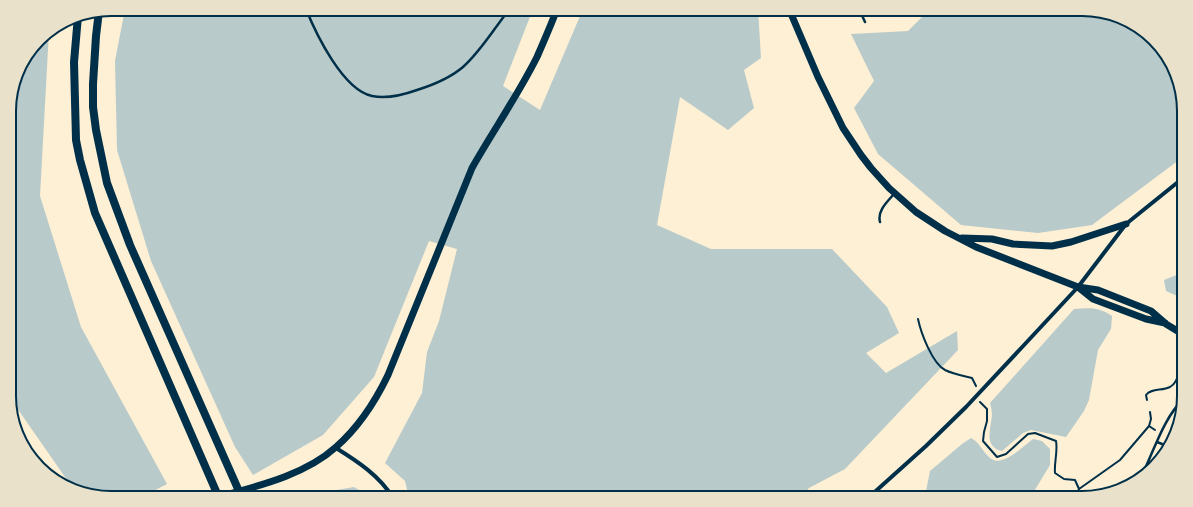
<svg xmlns="http://www.w3.org/2000/svg" width="1193" height="507" viewBox="0 0 1193 507" font-family="Barlow,sans-serif">
<style>
.green{fill:#b9caca}
.lines{fill:none;stroke-linecap:round;stroke-linejoin:round}
.path{stroke:#003049;stroke-width:2}
.service{stroke:#003049;stroke-width:2.5}
.minor{stroke:#003049;stroke-width:4}
.tertiary{stroke:#003049;stroke-width:7}
.secondary{stroke:#003049;stroke-width:8}
.rim{fill:none;stroke:#003049;stroke-width:2}
</style>
<rect width="100%" height="100%" fill="#fdf0d5"/>
<path class="green" d="M125 9H533L503 86 540 110 583 9H758L761 58 744 70 754 108 728 130 680 97 657 225 711 249H832L887 307 899 333 866 353 886 373 957 331 958 350 845 469 809 488 800 498H409L405 481 385 463 422 393 427 352 439 321 457 249 429 241 374 377 323 435 253 475 235 447 151 261 117 150 115 61Z
M930 9H1082L1121 17 1163 49 1183 97V157L1092 225 1038 233 961 225 878 154 854 108 874 81 851 34 908 31Z
M49 31 40 196 81 327 167 484 140 498H111L84 493 65 477 10 398 9 104 19 66 44 34Z
M1184 272V299L1166 291 1164 280Z
M1074 309C1090 308 1098 307 1112 316L1111 329 1098 350 1089 400 1084 411 1066 437 1031 430 1023 433 1002 451C983 447 991 428 992 415 992 411 991 407 990 403Z
M971 438C979 442 981 449 988 456 1000 471 1023 446 1033 439L1042 441 1050 449V465L1030 498H924L925 496 930 471 962 444Z
M354 487 372 498H306L308 495Z"/>
<g class="lines">
<path class="path" d="M918 319C921 333 932 363 945 370 953 374 964 376 972 378L976 386
M1147 400 1146 395C1151 388 1162 391 1170 387 1179 382 1178 370 1184 362
M980 402 987 409V421L984 432 983 441 997 457 1006 454 1028 434 1035 433 1056 441C1058 452 1054 462 1055 473L1064 479 1075 480 1079 489
M1149 426 1155 430
M1075 498 1079 489 1120 460 1149 426 1151 419 1150 412"/>
<path class="service" d="M306 9C316 34 343 90 372 96 386 99 403 95 417 90 433 85 450 78 463 67 479 53 492 32 505 15L512 9
M859 9 865 22
M880 222C877 211 887 202 894 194
M1157 442 1167 446
M1140 479C1154 452 1162 420 1184 398"/>
<path class="minor" d="M336 448C357 461 380 476 393 498
M868 498 926 446 966 407 1025 344 1078 287 1126 224 1183 178"/>
<path class="tertiary" d="M789 9 818 77 843 128 861 155 871 168 889 188 916 212 945 231 976 247 1078 287 1098 290 1151 311 1166 324 1184 335
M962 238 992 239 1013 244 1052 246 1071 242 1126 224
M1078 287 1093 299 1146 319 1165 323
M218 497C258 486 305 475 336 447 359 427 375 402 388 375L472 168C493 131 518 95 537 57 544 41 551 25 557 9"/>
<path class="secondary" d="M99 11 96 36 93 84V107L96 130 107 183 130 245 242 498
M78 16 74 62 76 140 80 160 95 213 219 498"/>
</g>
<path d="M0 0H1193V507H0ZM111 16H1082A95 95 0 0 1 1177 111V396A95 95 0 0 1 1082 491H111A95 95 0 0 1 16 396V111A95 95 0 0 1 111 16Z" fill="#e9e1ca" fill-rule="evenodd"/>
<path class="rim" d="M111 16H1082A95 95 0 0 1 1177 111V396A95 95 0 0 1 1082 491H111A95 95 0 0 1 16 396V111A95 95 0 0 1 111 16Z"/>
</svg>
